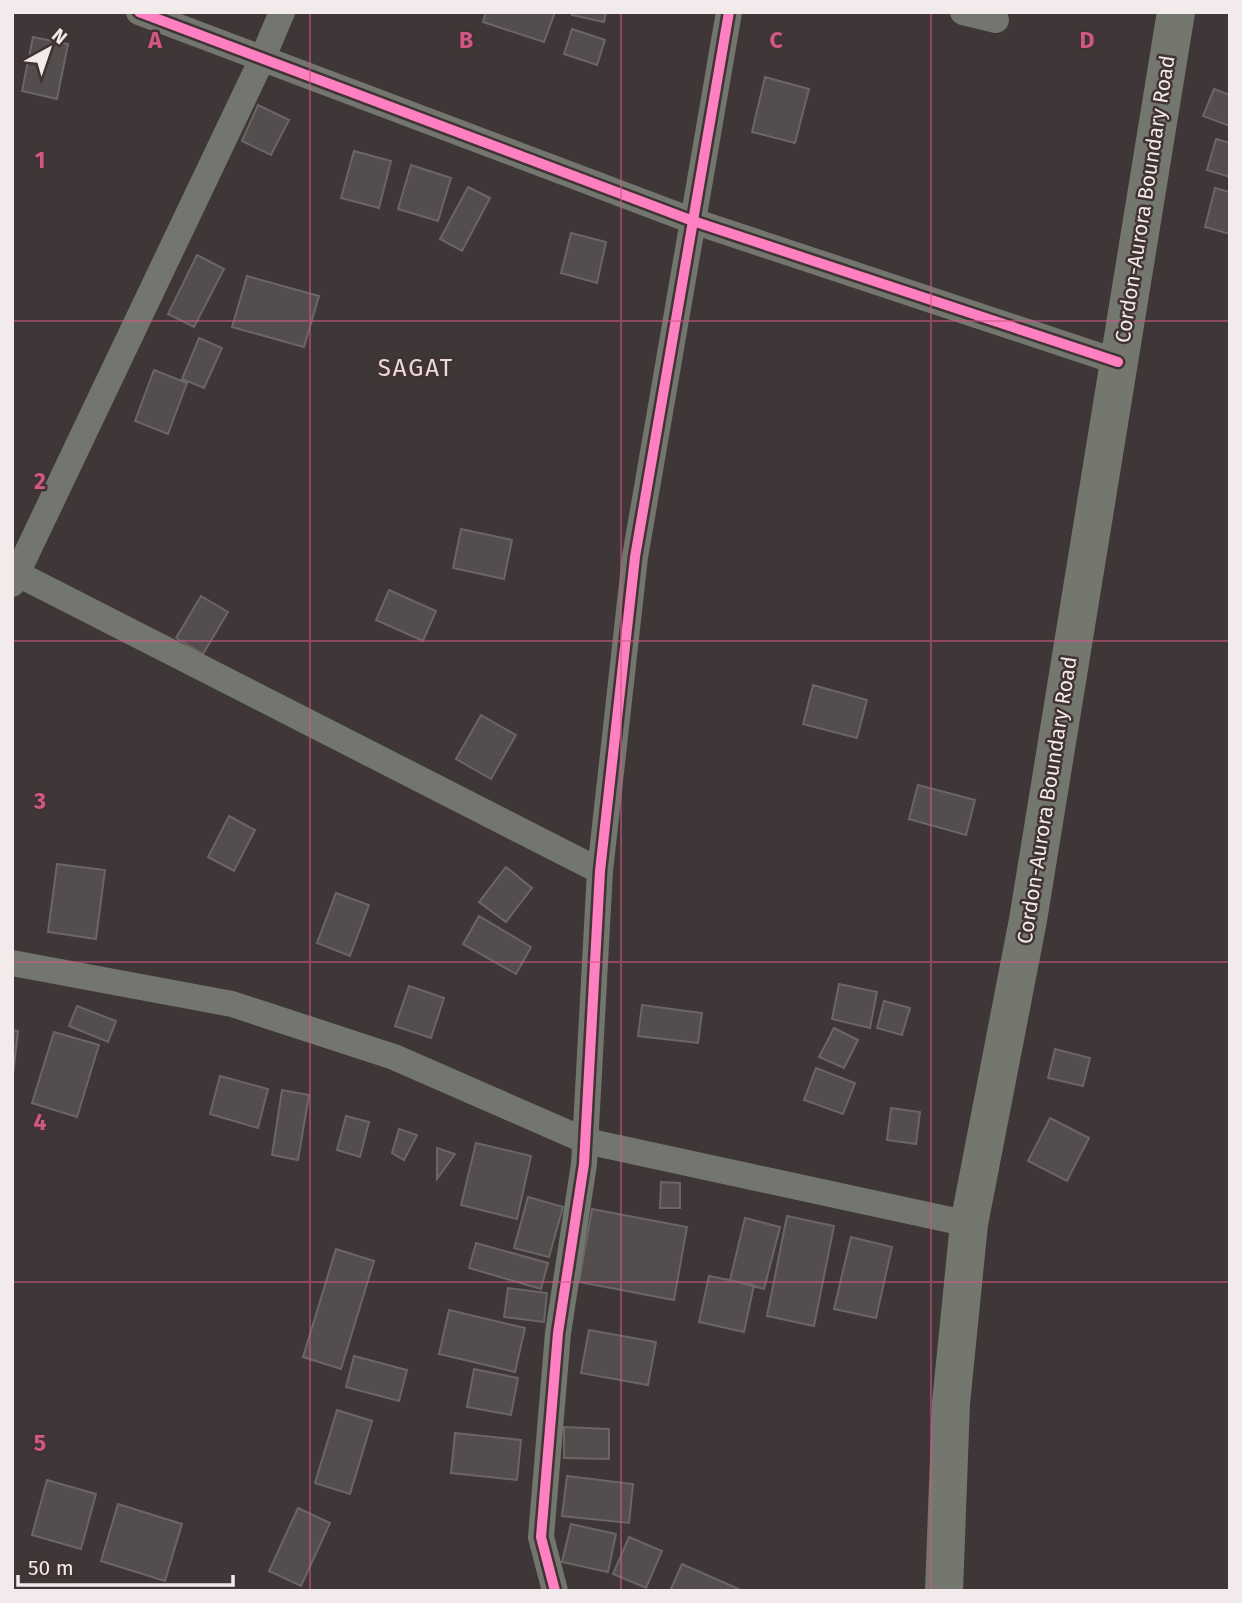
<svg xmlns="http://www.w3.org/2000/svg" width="1242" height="1603" viewBox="0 0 1242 1603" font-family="'Fira Sans',sans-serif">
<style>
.building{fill:#544d4e;stroke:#6b6565;stroke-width:2}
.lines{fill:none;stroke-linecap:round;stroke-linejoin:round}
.minor{stroke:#72766e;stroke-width:26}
.primary{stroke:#74776e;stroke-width:38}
.cycleway-casing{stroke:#413334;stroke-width:15}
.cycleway{stroke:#ff80c0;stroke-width:10}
.grid{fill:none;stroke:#d15786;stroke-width:2;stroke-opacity:0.55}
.labels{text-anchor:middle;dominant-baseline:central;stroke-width:5;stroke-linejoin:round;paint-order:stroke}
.street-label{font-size:21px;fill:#f3eaeb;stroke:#413334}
.quarter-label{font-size:24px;letter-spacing:2px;fill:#eddadc;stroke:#413334}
.grid-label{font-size:23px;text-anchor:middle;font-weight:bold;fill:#d15786;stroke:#413334;stroke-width:5;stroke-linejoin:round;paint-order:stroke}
</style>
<rect width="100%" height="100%" fill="#3e3637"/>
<path class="building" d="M486 12H555L544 42 483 22Z
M573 12H606L604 22 572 15Z
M572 29 605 40 597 65 564 54Z
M33 37 68 44 57 99 22 91Z
M765 77 809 89 795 143 752 132Z
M1214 89 1230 95V126L1203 116Z
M258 105 289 120 271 155 242 141Z
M1216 139 1230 143V177L1207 170Z
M354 151 391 161 379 208 341 198Z
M411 165 451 178 438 221 398 209Z
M468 187 490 198 462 251 440 239Z
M1215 188 1230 192V234L1205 227Z
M571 233 606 242 597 283 561 273Z
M197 255 224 269 194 327 168 314Z
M247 276 319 296 304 347 232 327Z
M199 338 222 348 204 388 182 379Z
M154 370 187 383 168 434 135 421Z
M461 529 512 540 504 579 453 568Z
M389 590 436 611 423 641 376 620Z
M201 596 228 612 203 654 176 638Z
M813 685 867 700 857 738 803 724Z
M481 715 516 735 491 779 456 759Z
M918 785 975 800 966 835 909 819Z
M229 816 255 830 234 871 208 857Z
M57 864 105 870 96 939 48 932Z
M506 867 532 888 506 922 479 902Z
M336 893 369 905 350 956 317 943Z
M479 916 531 947 516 974 463 944Z
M839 984 877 992 870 1028 832 1019Z
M409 986 444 998 431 1038 395 1026Z
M884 1001 910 1008 902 1035 877 1028Z
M642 1005 702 1013 698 1043 638 1036Z
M77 1006 116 1021 108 1042 69 1026Z
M834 1028 858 1040 844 1068 819 1057Z
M12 1030 18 1031 12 1083Z
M54 1032 99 1045 77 1117 32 1103Z
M1055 1049 1090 1058 1083 1086 1048 1078Z
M816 1068 855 1083 843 1114 804 1100Z
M220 1076 268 1089 258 1128 210 1114Z
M282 1090 309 1095 298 1160 272 1155Z
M891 1108 920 1112 916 1144 887 1140Z
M346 1116 369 1122 360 1157 337 1150Z
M1050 1118 1089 1138 1067 1181 1028 1161Z
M399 1129 417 1135 404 1160 392 1153Z
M476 1143 531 1156 517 1219 461 1205Z
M437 1148 455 1154 437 1179Z
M661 1182 680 1183V1208H660Z
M528 1197 563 1207 549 1257 514 1248Z
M592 1209 687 1227 674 1300 579 1282Z
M787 1216 834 1226 814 1326 767 1316Z
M745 1218 780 1227 764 1289 730 1280Z
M851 1237 892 1247 876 1318 834 1309Z
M476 1243 548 1263 541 1289 469 1268Z
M336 1249 374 1261 341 1369 303 1357Z
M709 1276 754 1285 744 1332 699 1322Z
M508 1288 547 1293 544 1322 504 1317Z
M449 1310 525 1328 515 1372 439 1354Z
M589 1330 656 1342 648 1385 581 1373Z
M354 1356 407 1370 399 1401 346 1387Z
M474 1369 518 1378 511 1415 467 1407Z
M337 1410 372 1421 350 1494 315 1483Z
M564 1427 609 1429V1459L564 1458Z
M455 1433 521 1440 517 1480 451 1473Z
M567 1476 633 1484 629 1523 562 1516Z
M47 1480 96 1494 81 1549 32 1535Z
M118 1504 182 1524 165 1581 101 1561Z
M298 1508 330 1523 301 1586 269 1571Z
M571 1524 616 1534 608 1572 562 1562Z
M629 1537 662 1551 646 1588 613 1574Z
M682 1564 743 1591H670Z"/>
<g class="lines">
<path class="minor" d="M139 12 693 221 1118 362
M963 12 996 20
M12 571 600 871
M12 584 263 57 282 12
M12 963 232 1004 394 1057 586 1141 969 1224
M555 1591 541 1537 558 1333 584 1164 600 871 635 557 729 12"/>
<path class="primary" d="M944 1591 951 1403 969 1224 1028 920 1176 12"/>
<g class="cycleway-casing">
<path id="cycleway" d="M139 12 693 221 1118 362
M555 1591 541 1537 558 1333 584 1164 600 871 635 557 729 12"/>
</g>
<use href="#cycleway" class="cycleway"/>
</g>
<path class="grid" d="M310 12V1591M621 12V1591M931 12V1591M12 321H1230M12 641H1230M12 962H1230M12 1282H1230"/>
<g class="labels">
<g class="street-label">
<text transform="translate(1145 199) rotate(-81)">Cordon-Aurora Boundary Road</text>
<text transform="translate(1047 800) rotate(-81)">Cordon-Aurora Boundary Road</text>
</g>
<g class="quarter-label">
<text x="416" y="368">SAGAT</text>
</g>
</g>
<g class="grid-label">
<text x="155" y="48">A</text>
<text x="466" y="48">B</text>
<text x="776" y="48">C</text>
<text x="1087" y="48">D</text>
<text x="40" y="168">1</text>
<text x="40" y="489">2</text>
<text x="40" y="809">3</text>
<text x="40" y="1130">4</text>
<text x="40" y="1451">5</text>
</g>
<rect width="1242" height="1603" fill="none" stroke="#f3eaeb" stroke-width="28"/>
<g transform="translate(49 49) rotate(40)" stroke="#413334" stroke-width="5" paint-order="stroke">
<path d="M0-5L12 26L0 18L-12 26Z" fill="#f3eaeb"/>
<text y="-10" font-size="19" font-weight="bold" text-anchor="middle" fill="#f3eaeb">N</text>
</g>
<path d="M18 1575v10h215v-10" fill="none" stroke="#f3eaeb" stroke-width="3.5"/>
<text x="28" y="1575" font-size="21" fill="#f3eaeb" stroke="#413334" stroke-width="5" paint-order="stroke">50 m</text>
</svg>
